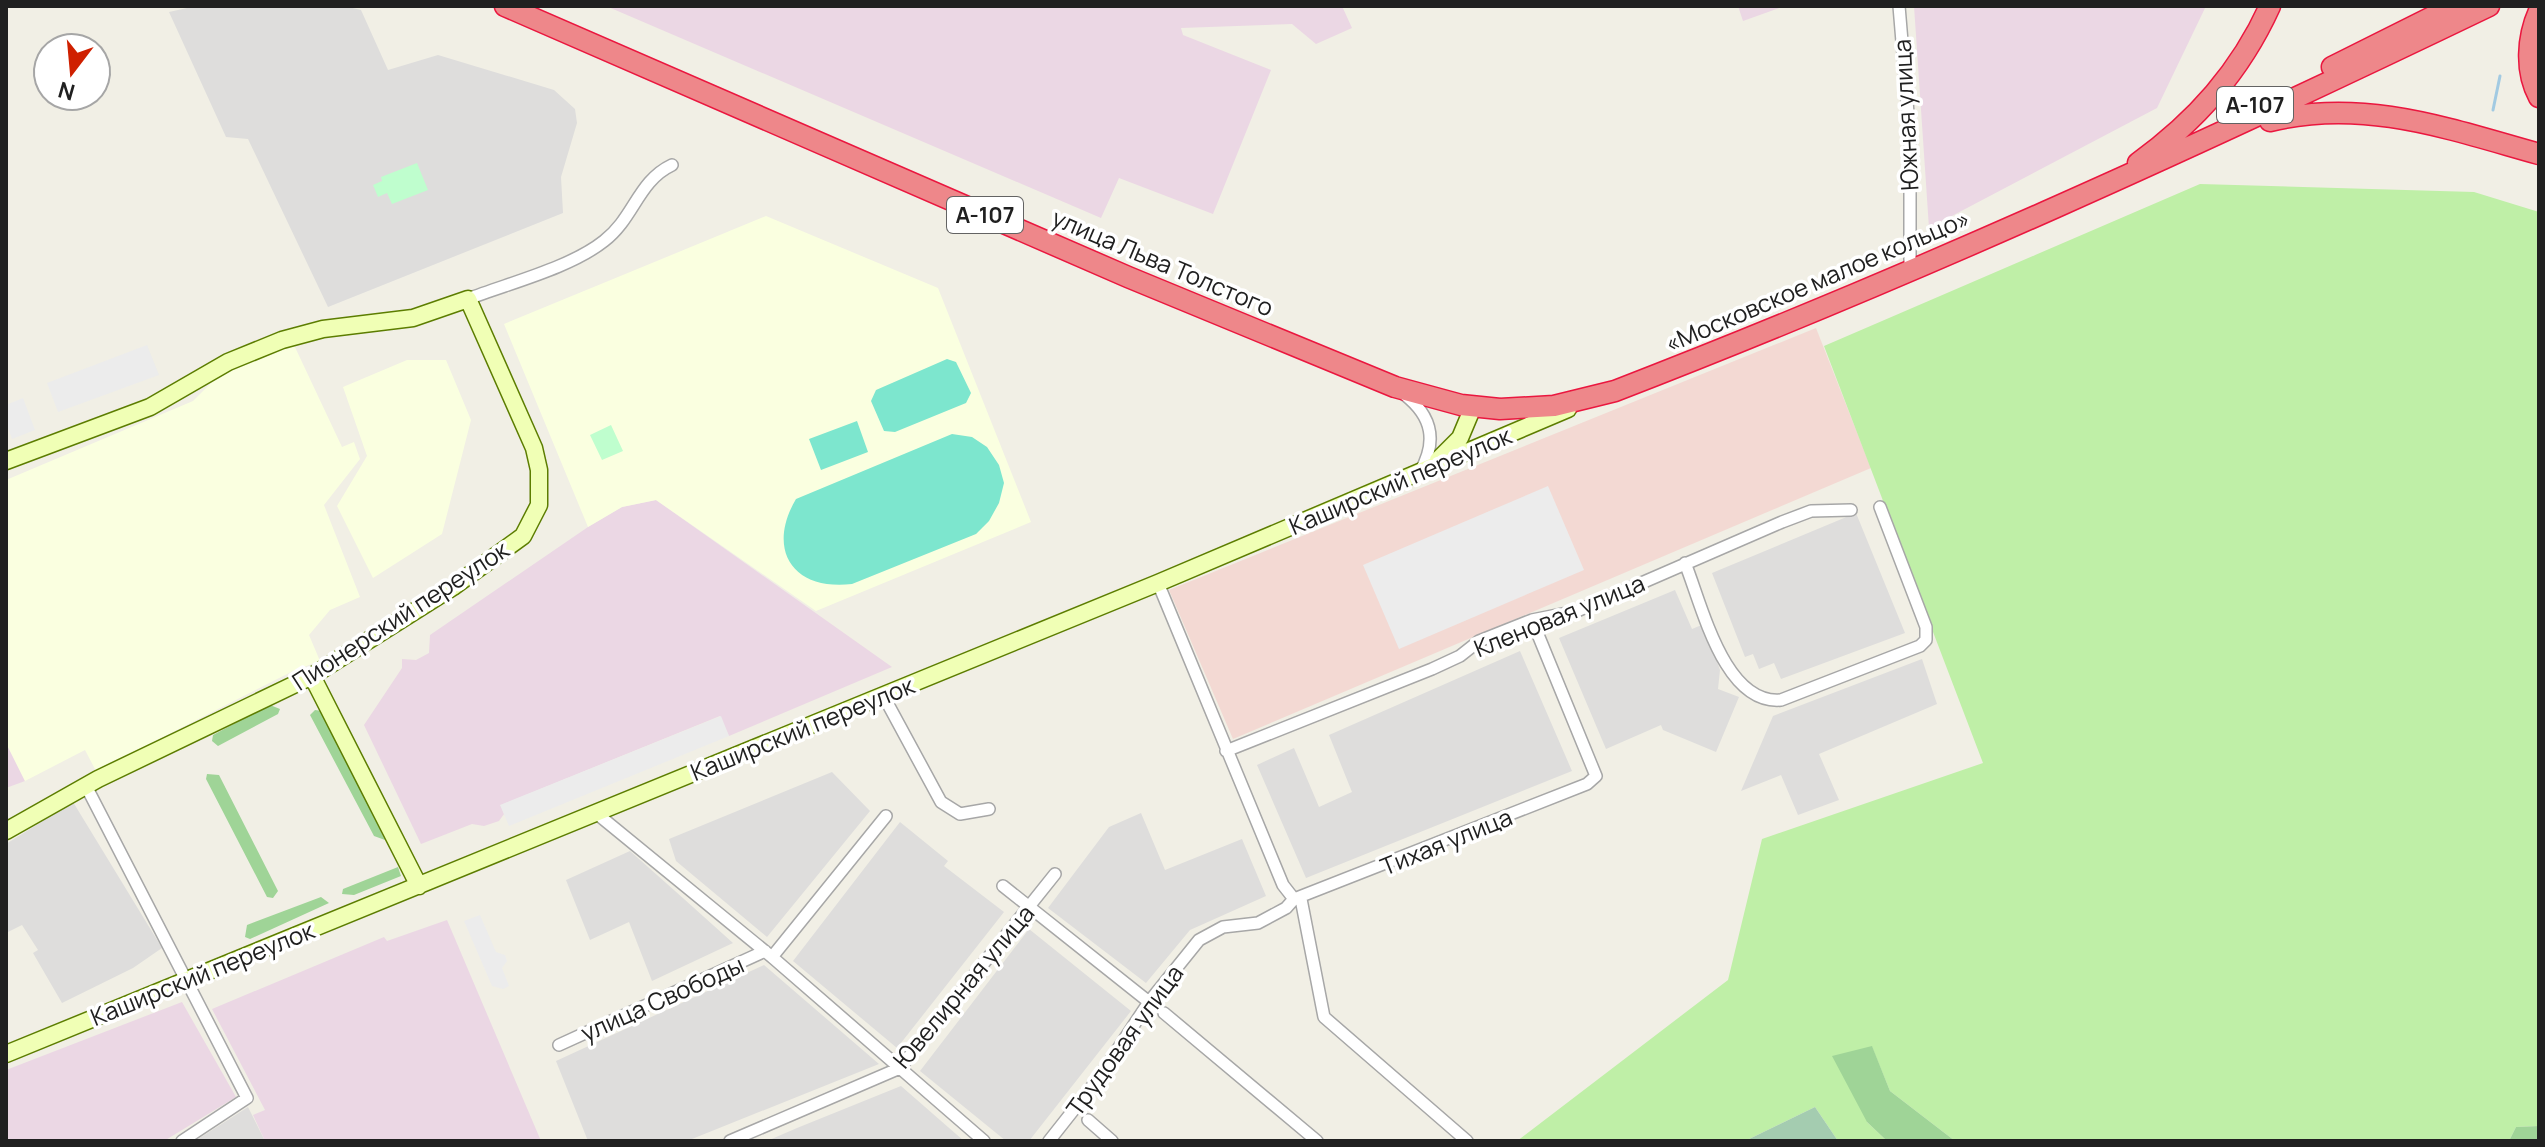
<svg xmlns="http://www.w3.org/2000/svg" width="2545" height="1147" viewBox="0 0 2545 1147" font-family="Manrope,sans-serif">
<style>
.residential{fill:#dedddc}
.commercial{fill:#f3d9d3}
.industrial{fill:#ebd7e4}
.education{fill:#faffe0}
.grass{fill:#bfefa7}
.forest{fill:#9fd497}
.cemetery{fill:#a4ccb0}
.park{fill:#bffece}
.pitch{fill:#7de6ce}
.parking{fill:#ececec}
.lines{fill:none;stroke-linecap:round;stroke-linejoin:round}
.stream{stroke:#a2cae2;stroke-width:3}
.street-casing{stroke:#a7a7a7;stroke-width:14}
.secondary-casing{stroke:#5c7d00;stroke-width:19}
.highway-casing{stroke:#ea173f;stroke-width:23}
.street{stroke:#fff;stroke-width:11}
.secondary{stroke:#f0ffb5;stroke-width:16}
.highway{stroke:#ee878a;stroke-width:20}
.labels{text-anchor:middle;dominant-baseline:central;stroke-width:7;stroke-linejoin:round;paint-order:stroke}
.shield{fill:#fff;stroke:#636363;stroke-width:2}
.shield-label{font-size:22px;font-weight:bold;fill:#202020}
.street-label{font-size:24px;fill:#202020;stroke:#fff}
</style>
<rect width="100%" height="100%" fill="#f1efe5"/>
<path class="residential" d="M196 6H344L361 10 388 70 438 55 554 90 575 109 577 123 561 177 563 213 328 307 248 139 226 137 169 12Z
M1856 513 1905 633 1781 679 1774 663 1759 669 1753 654 1745 657 1712 573Z
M1675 590 1692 629 1704 624 1720 670 1718 689 1739 697 1716 752 1663 730 1661 725 1606 749 1559 638Z
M1520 651 1572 771 1306 878 1257 765 1294 748 1319 807 1352 792 1329 735Z
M1922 659 1937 704 1819 754 1839 800 1798 815 1781 775 1741 791 1773 716Z
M832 772 870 811 767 937 676 861 669 839Z
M73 802 162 948 133 968 62 1003 33 953 38 950 22 925 6 933V844Z
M1141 813 1165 870 1242 839 1266 896 1190 930 1146 983 1048 908 1109 827Z
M900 822 948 861 944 866 1004 912 897 1048 793 961Z
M630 851 684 899 733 943 652 981 629 922 590 940 566 880Z
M1029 929 1131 1011 1029 1141H1006L920 1071Z
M764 965 879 1064 687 1141H588L556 1061Z
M901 1086 964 1141H767L797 1128Z
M248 1107 265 1141H195Z"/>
<path class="commercial" d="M1816 328 1871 468 1233 739 1169 590Z"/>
<path class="industrial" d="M606 6H1342L1352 28 1316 44 1292 24 1181 28 1183 35 1271 70 1213 214 1119 178 1101 218Z
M1738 6H1785L1743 21Z
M1914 6H2206L2157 108 1929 228Z
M656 500 892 667 729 736 720 716 501 805 504 814 499 821 484 826 472 824 421 844 364 725 402 668V659L416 660 429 653 430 635 588 527 622 507Z
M6 743 25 781 6 788Z
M447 920 541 1141H265L253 1115 265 1110 212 1009 384 937 387 941Z
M182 1002 236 1097 164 1141H6V1070Z"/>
<path class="education" d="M766 216 938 288 1031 522 816 611 656 500 622 507 588 527 504 324Z
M294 345 342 447 354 442 360 459 324 505 360 597 330 610 309 635 320 661 293 671 96 771 85 750 25 781 6 743V480L193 401 219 375 257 356Z
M407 360H446L471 420 442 534 373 578 337 506 367 456 343 387Z"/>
<path class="grass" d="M2200 184 2474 192 2539 212V1126L2516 1127 2509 1141H1955L1890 1091 1872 1047 1867 1122 1887 1141H1838L1815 1107 1745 1141H1517L1728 980 1762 839 1983 763 1824 346Z"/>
<path class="forest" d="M270 705 280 709 278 714 218 746 212 741 213 735Z
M315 710 322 711 385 840 374 836 310 715Z
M207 774 219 775 278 891 273 898 267 897 206 779Z
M398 867 401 876 354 895 342 894 343 889Z
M321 897 329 903 250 939 245 937 247 925Z
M1872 1046 1890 1091 1955 1141H1887L1867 1122 1832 1056Z
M2539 1126V1141H2509L2516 1127Z"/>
<path class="cemetery" d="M1815 1107 1838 1141H1745Z"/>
<path class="park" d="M417 163 428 190 392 204 387 193 378 197 373 185 382 181 381 177Z
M611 425 623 451 602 460 590 435Z"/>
<path class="pitch" d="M947 359 956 362 971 393 966 403 895 432 884 431 871 401 876 390Z
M857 421 868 452 821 470 809 439Z
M952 434 972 437 987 447 999 465 1004 483 999 503 989 521 976 534 852 584C793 591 766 550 796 499Z"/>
<path class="parking" d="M147 345 159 375 58 412 47 383Z
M23 398 35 430 12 439 6 422V405Z
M1548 486 1584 570 1399 649 1363 565Z
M721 716 729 736 509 826 500 805Z
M480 915 496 952 505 955 507 961 502 968 509 986 503 989 492 986 464 921Z"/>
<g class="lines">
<path class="stream" d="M2493 110 2500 76"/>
<g class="street-casing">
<path id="street" d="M1899 6 1910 137V272
M468 299C509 283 570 268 604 241 634 218 638 181 672 165
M1405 395C1433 417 1437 442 1420 472
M1685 563C1702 605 1724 705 1781 700L1920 646 1926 640V627L1880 507
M1158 583 1283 885 1294 899
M883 695 941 802 960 814 989 809
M1226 751 1432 669 1460 656 1479 641 1532 620 1577 611 1782 522 1811 511 1851 510
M86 786 247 1098 182 1141
M596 813 772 957 984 1141
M1003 886 1149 1002
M1294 899 1587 784 1596 776 1532 620
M1301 899 1324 1017 1467 1141
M772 957 886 816
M1164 1013 1317 1141
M559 1045 765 951
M1088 1120 1112 1141
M730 1141 900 1068 1055 874
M1049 1141 1098 1079 1149 1002 1199 940 1223 927 1258 923 1286 908 1294 899"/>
</g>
<g class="secondary-casing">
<path id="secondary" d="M1438 460 1460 438 1473 407
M6 461 150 407 228 362 282 340 323 329 413 318 468 299 534 448 539 470V505L523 536 453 587 312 676 98 779 6 831
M312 676 419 886
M6 1054 1158 583 1568 409"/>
</g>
<g class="highway-casing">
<path id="highway" d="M505 6 1128 277 1395 387 1461 405 1500 409 1554 406 1615 391C1913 276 2202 144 2489 6
M2539 11C2527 38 2525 71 2539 97
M2332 67 2454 6
M2270 121C2364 98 2449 129 2539 154
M2138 163C2196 121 2240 72 2270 6"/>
</g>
<use href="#street" class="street"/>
<use href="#secondary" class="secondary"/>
<use href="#highway" class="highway"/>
</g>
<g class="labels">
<g class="shield">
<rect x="2217" y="87" width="76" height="36" rx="6"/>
<rect x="947" y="197" width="76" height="36" rx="6"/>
</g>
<g class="shield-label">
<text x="2255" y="105">А-107</text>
<text x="985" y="215">А-107</text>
</g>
<g class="street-label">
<text transform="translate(1905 115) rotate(-93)">Южная улица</text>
<text transform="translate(1163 262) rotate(23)">улица Льва Толстого</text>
<text transform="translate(1817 280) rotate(-23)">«Московское малое кольцо»</text>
<text transform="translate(1400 480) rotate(-23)">Каширский переулок</text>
<text transform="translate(400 615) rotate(-33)">Пионерский переулок</text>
<text transform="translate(1559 615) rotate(-22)">Кленовая улица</text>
<text transform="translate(802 728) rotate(-22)">Каширский переулок</text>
<text transform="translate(1446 841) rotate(-22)">Тихая улица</text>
<text transform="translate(202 973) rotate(-22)">Каширский переулок</text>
<text transform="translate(963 986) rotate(-50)">Ювелирная улица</text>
<text transform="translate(662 998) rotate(-24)">улица Свободы</text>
<text transform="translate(1124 1040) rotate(-54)">Трудовая улица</text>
</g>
</g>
<rect width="2545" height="1147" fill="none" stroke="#202020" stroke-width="16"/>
<g transform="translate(72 72) rotate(196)"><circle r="38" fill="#ffffff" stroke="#a6a6a6" stroke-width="2"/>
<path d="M0-6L14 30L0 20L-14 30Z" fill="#cf2000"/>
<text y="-12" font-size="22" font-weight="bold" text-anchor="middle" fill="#202020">N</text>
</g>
</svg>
